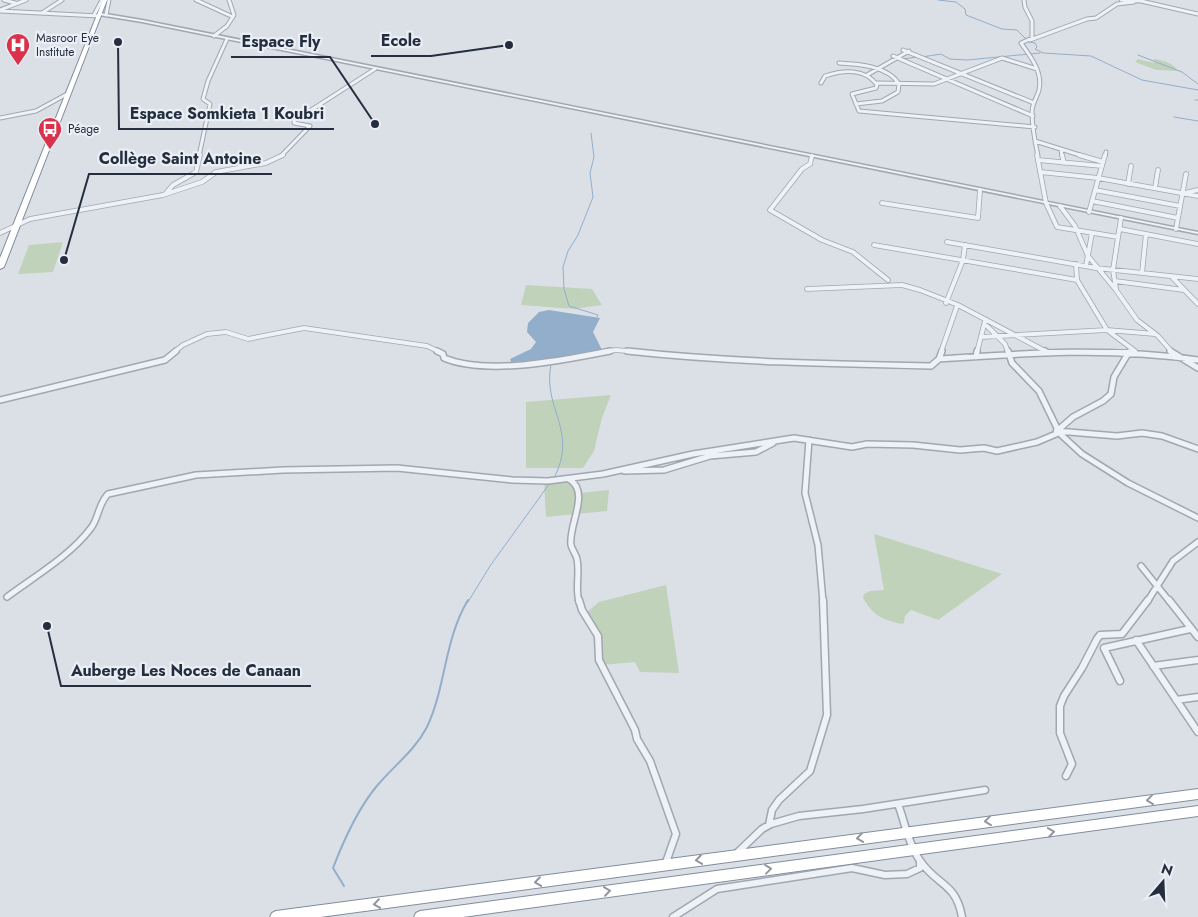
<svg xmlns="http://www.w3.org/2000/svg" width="1198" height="917" viewBox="0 0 1198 917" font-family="Jost,sans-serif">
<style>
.green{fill:#c1d2bb}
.water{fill:#92aecb}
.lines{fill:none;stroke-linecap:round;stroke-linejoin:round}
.stream-far1{stroke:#92aecb;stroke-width:1}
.stream{stroke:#92aecb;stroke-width:2}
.minor-far3-casing{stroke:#a0a7b1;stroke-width:5}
.minor-far2-casing{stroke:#a0a7b1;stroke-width:5.5}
.minor-far1-casing{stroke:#a0a7b1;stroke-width:8}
.minor-casing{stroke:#a0a7b1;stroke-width:9}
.tertiary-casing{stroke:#a0a7b1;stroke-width:3}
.trunk-casing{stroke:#818d9f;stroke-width:2}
.minor-far3{stroke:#eef1f5;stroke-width:3}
.minor-far2{stroke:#eef1f5;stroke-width:4}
.minor-far1{stroke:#eef1f5;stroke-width:5}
.minor{stroke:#eef1f5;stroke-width:6}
.tertiary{fill:#eef1f5;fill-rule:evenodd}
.trunk{fill:#fff;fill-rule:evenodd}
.oneway{stroke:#92969f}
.labels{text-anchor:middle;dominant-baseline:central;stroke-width:4.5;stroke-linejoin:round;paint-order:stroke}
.far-poi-label{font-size:12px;fill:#242e3f;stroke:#eaeff5;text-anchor:start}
.leader{fill:none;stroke:#242e3f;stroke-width:2}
.callout-dot{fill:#242e3f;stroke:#eaeff5;stroke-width:2}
.callout-label{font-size:16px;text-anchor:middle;font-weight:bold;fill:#242e3f;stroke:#eaeff5;stroke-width:4.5;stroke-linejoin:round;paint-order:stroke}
</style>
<rect width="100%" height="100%" fill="#dbe0e7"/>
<path class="green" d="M1138 59 1154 63V59C1163 60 1174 63 1178 71L1156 70 1135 62Z
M63 242 53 272 18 274 29 245Z
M526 285 592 289 602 305 574 309 521 305Z
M611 395 602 418 594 451 583 468H526V402Z
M568 478 579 493 609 490 607 511 546 517 544 481Z
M874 534 1002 574 938 620 911 610 905 616 904 623 901 624C881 619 874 616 863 598L864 594 870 591 884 590Z
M666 585 679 673 640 672 635 662 602 665 598 641 585 614 599 602Z"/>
<path class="water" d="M549 310 600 318 593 332 602 350 558 359 511 362 510 359 531 349 536 342 527 332 528 323 539 312Z"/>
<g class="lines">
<path class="stream-far1" d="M938 0 956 2 965 9 966 15 1002 29 1017 30 1026 39
M1029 42 1035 43 1037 47 1035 49 1043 53 1091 56 1142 80 1198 90
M1138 55 1182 72 1198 84
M922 57 941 54 950 59 967 60 1040 53
M902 59 918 57
M1195 100H1198
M1174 117 1198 121
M591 133 594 157 590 173 593 197 578 235 568 251 563 267 564 289 569 306 598 315 597 317
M551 364C542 410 579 430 554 478
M468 602 490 566 550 483"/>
<path class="stream" d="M344 886 333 868C343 842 358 809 376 787 393 766 414 752 427 727 446 687 444 640 468 600"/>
<g class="minor-far3-casing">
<path id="minor-far3" d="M4 0 15 3
M196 0 233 17
M1024 0 1025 7 1032 21V38L1021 43C1031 57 1043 72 1039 90 1037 98 1032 103 1032 112 1032 127 1035 142 1038 156
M1121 0 1141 1 1198 14
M0 10 26 0
M0 11 99 16
M42 13 62 0
M94 15 102 0
M106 15 109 0
M214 36 227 26 234 15 229 0
M1030 40 1087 19 1096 18 1117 4 1134 2
M903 50 1034 103
M893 56 1033 116
M839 63C859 64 888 66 899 84L898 92 882 101 856 104
M867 75 909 51
M821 83 825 76C843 70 865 68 877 85L876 88 852 94 859 111 1035 127
M877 83 934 84 1002 58 1037 69
M0 118 36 111 69 93
M1035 141 1083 156
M1061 149 1062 156
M199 156 210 104 203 99 208 81 227 39
M281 156 310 126 294 123V121L375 69
M1105 156 1106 152"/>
</g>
<g class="minor-far2-casing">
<path id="minor-far2" d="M1037 155 1046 203 1057 227 1118 237
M1062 155 1064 163
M1079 155 1103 162
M812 156 810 164 802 169 770 210 822 240 853 252 888 280
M1038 160 1102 166
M1040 172 1098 178 1198 196
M1128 184 1131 166
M1155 188 1158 170
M1095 190 1180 206
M166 193 173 185 196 172 200 155
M1185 193 1198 190
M1092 201 1178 218
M882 203 978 218 980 190
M1060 206 1075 226 1088 256 1116 290 1137 320 1158 336 1172 352
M1089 212 1105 155
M1120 229 1198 244
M1176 229 1186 174
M0 233 30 219 163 195 202 182 216 172 266 163 283 155
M947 242 1096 268 1198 279
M874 245 1077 280
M1076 264 1077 280 1107 330 1135 351
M1086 266 1092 233
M1142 273 1146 234
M1171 276 1198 304
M1115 281 1184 290
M807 289 902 285 920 290 958 305 1047 352
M1116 289 1113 270 1121 218
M946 303 963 260 965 245
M987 326 1005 344 1008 352
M981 337 1107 330 1155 334
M174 352 183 345 207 334 226 332 248 339 304 328 427 346 440 352
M603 352 616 350 638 352
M941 352 957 306
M977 352 985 321
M1047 352H1135"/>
</g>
<g class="minor-far1-casing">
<path id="minor-far1" d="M437 351 443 354 444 358C488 376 564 360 610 351
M627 351C728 362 829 364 931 366L939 359 942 351
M1045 351 1048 353
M1170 351 1198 368
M976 357 977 351
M939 359C1026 353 1111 347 1198 360
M0 400 165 360 176 351
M1057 431 1082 454 1128 483 1198 518
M1057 431 1117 436 1142 433 1162 436 1198 449
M1057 431 1073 417 1103 401 1111 394 1114 377 1129 352
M809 440 805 493 818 545 823 602
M624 471 664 470 710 456 756 452 773 443
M569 479C591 492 568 525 571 545 572 550 576 554 577 559 580 573 575 588 579 602
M1141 566 1170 602
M7 597C35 576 70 556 91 528 99 518 98 504 108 494L196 475 283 470 397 468 512 480 548 481 603 474 693 454 794 438 852 447 867 444 913 445 960 450 984 448 997 451 1037 442 1056 434 1057 428 1039 391 1012 363 1008 351
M1147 602 1173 561 1198 542"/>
</g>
<g class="minor-casing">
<path id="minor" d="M579 600 582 610 598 636 599 660 635 730 637 739 650 761 676 834 665 865
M1169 600 1198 637
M1136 640 1198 732
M1153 666 1198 660
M1120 681 1104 648 1190 629
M1176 700 1198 697
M1066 776 1072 764 1060 733V706L1064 696 1082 668 1097 639 1100 635 1122 634 1148 600
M898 804C905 823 909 846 921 862 938 886 956 883 962 917
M769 825 772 810 779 800 810 771 827 715 823 600
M737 853 762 829 771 824 799 816 863 809 985 790
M673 917 717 889 852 868 885 875 907 874 920 868V861"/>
</g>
<g class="tertiary-casing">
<path id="tertiary" d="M100 13 142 20 1198 232V234L142 22 99 15 98 14Z"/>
</g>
<g class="trunk-casing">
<path id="trunk" d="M103 0H107L4 267 0 269V258Z
M1198 789V799L320 917H270L272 913 276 911Z
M1198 806V816L463 917H414L416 913 420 911Z"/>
</g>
<use href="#minor-far3" class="minor-far3"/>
<use href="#minor-far2" class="minor-far2"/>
<use href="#minor-far1" class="minor-far1"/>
<use href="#minor" class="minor"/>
<use href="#tertiary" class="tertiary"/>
<use href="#trunk" class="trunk"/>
</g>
<defs><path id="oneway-chevron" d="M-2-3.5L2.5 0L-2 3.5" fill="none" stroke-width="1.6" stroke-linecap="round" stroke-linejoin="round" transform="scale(1.25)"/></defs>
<g class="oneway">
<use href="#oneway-chevron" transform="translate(1150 800) rotate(173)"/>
<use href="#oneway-chevron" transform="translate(988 821) rotate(173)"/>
<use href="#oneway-chevron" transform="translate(1051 832) rotate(-8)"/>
<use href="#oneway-chevron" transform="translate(860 838) rotate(172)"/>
<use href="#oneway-chevron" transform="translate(699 860) rotate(172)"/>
<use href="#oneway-chevron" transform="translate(768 869) rotate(-7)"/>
<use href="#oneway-chevron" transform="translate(538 882) rotate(172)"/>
<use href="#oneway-chevron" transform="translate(607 891) rotate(-8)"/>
<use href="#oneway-chevron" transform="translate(377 904) rotate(172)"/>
</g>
<defs>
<g id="hospital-pin" transform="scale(1.25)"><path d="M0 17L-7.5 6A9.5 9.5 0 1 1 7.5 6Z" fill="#da324b" stroke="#eaeff5"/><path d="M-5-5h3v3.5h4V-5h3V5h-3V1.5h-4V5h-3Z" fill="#fff"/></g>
<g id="bus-pin" transform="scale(1.25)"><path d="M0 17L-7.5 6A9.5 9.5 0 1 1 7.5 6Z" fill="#da324b" stroke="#eaeff5"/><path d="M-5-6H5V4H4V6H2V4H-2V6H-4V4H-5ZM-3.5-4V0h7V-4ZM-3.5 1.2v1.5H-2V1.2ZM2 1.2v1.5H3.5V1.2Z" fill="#fff"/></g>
</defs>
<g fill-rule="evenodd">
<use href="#hospital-pin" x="18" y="45"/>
<use href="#bus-pin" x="50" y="129"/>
</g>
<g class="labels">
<g class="far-poi-label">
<text x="36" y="38">Masroor Eye<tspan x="36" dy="14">Institute</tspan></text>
<text x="68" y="129">Péage</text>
</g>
</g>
<path class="leader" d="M509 45L431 56H371M375 124L330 57H231M118 42L119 129H334M64 260L89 174H272M47 626L61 686H311"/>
<g class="callout-dot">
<circle cx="509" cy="45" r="5"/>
<circle cx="375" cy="124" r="5"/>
<circle cx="118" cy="42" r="5"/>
<circle cx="64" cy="260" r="5"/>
<circle cx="47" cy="626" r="5"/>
</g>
<g class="callout-label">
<text x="401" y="46">Ecole</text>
<text x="281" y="47">Espace Fly</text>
<text x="227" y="119">Espace Somkieta 1 Koubri</text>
<text x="180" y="164">Collège Saint Antoine</text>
<text x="186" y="676">Auberge Les Noces de Canaan</text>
</g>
<g transform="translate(1163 882) rotate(19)" stroke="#eaeff5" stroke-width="4" paint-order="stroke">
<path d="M0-4L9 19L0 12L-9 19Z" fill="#242e3f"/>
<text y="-8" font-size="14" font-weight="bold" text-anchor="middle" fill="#242e3f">N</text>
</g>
</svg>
